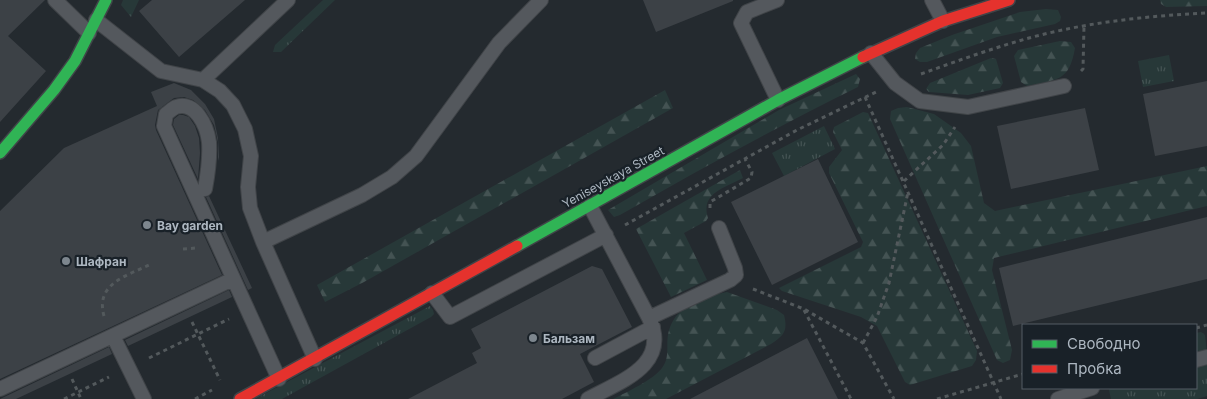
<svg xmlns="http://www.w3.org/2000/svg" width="1207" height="399" viewBox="0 0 1207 399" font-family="Inter,sans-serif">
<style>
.grass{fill:url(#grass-tufts)}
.forest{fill:url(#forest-firs)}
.building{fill:#3c4146}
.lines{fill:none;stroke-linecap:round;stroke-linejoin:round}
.lane-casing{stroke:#404448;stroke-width:16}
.fast-casing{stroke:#404448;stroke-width:14}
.jam-casing{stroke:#404448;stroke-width:14}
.path{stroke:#53595c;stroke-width:3;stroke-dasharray:4 4;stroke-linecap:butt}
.lane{stroke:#54585d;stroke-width:14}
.fast{stroke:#30b455;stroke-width:11}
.jam{stroke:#e5322d;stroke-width:11}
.poi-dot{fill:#7d868e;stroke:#192128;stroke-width:2}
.labels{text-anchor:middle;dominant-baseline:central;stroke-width:4.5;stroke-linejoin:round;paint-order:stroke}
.street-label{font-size:12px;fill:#adb7c1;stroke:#192128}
.poi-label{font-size:12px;font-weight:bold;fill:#adb7c1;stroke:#192128;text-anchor:start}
</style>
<defs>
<pattern id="grass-tufts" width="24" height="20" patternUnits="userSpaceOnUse" patternTransform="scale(1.25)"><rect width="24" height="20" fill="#273838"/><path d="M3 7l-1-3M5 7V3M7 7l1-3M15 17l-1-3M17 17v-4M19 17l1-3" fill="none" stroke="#445353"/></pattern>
<pattern id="forest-firs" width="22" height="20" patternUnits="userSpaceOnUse" patternTransform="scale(1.25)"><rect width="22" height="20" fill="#273838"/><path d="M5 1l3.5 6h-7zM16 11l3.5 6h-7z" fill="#445353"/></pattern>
</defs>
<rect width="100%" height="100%" fill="#242a2f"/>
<path class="grass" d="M323 0H335L281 52H273L275 45Z
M1169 55 1174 81 1143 87 1138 61Z
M824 126 835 149 784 176 772 153Z
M430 306 433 310 434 314 431 317 282 399H255Z
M1201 332 1205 335 1207 353 1196 356V333Z
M1207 361V396L1197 399H1111L1109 390 1110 388H1196V364Z"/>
<path class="forest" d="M123 0H139L131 17 121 5Z
M1160 0H1207V6L1166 7 1161 4Z
M1046 9 1058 10 1061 17 1060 21 1055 24 997 37 927 62H920L915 59 916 53 920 48 952 35 1020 12Z
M1060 41 1071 42 1075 48C1069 82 1058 79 1027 86L1021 82 1014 56 1018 50Z
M991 58 996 59 1003 83 1000 88 968 95 929 92 926 89 930 83Z
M856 74 860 79 858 87C777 127 698 170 620 215L614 217 608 210 779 110Z
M665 90 673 108 364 282 325 302 317 285Z
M907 107 934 114 961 133 971 146 984 203 995 211 1207 166V206L994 258 992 270 1012 350 1010 360 1003 363 997 360 890 119 891 111 898 108Z
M863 112 868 113 977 351 976 360 972 366 910 385 905 382 877 326 861 317 782 291 779 288 861 247 863 242 829 173V167L842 150 833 132 834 127Z
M740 170 743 178C725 188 700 193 708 218L706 221 684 233 707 280 671 297 636 229Z
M727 292 777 310 784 315C788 331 784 335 771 344L666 399H613C627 392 653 380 662 368 670 357 666 347 668 335 669 328 673 319 678 314 688 305 714 294 727 292Z"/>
<path class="building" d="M0 0H45L8 36 46 71 0 122Z
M152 0H245L179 57 139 11Z
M643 0H733V1L656 32Z
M1207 81V146L1155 156 1143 94Z
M174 83 191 90 205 104 214 119 218 138 219 157 218 161V142L214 125 205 110 193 100 184 97 174 98 158 110 155 125 156 130 222 275 0 379V211L64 148 157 106 151 92Z
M1085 108 1099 170 1011 189 997 126Z
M179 115H183L189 117 195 126 199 138 200 153 198 179 173 125 174 119Z
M818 159 858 242 772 285 731 202Z
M209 196 252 288 248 290 206 197Z
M1207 217V279L1013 326 999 268Z
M592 266 602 269 632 327 580 354 594 382 562 399H408L477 363 472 353 481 348 471 329Z
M229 290 232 297 128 346 125 340Z
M807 338 838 399H690Z
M109 347 112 354 16 399H0Z"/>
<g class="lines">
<g class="lane-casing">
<path id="lane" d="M55 0 89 33
M777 0 747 12 741 23 778 100
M932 0 943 21
M96 20 161 71 203 80 220 91 233 105 245 129 251 156 248 187 250 208 263 242 315 359
M871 53 895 83 920 101 968 107 1064 86
M203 80 288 0
M205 189C208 173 210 157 209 142 207 126 195 100 176 107 173 108 169 112 166 114L164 126 279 379
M263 242 362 195 392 177 416 156 499 43 541 0
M432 293 450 317 606 235
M649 318 730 280 736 275 735 268 719 228
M113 336 144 399
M595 358 653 327
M1196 360 1207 357
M0 389 233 279
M588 399C621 381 671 365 649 318L590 206
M1058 399 1092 388"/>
</g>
<g class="fast-casing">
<path id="fast" d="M0 153 54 90 75 61 106 0
M517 246 778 100 863 57"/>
</g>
<g class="jam-casing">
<path id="jam" d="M863 57 943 21 1009 0
M240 399 517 246"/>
</g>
<path class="path" d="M1081 71 1083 69 1084 26
M921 74C957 61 993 48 1029 38 1088 22 1147 16 1207 13
M865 97 1001 399
M904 181 943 145 955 127
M710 208V202L751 178 752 172 745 159
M625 225 797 130 876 92
M183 249 196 248
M753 289 804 309 863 343 894 399
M804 310 851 399
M104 316C95 284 126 276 149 265
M192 322 220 380
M1196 328 1207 325
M863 343 877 317 889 283 908 192
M149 358 229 319
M72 379 81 399
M64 399 109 377
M195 399 212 390
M937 399 1023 374"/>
<use href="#lane" class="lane"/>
<use href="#fast" class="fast"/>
<use href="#jam" class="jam"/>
</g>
<g class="poi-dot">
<circle cx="147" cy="225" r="5"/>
<circle cx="66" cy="261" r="5"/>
<circle cx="533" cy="338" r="5"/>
</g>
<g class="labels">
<g class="street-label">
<text transform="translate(613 177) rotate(-29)">Yeniseyskaya Street</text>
</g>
<g class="poi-label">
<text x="157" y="225">Bay garden</text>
<text x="76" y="261">Шафран</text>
<text x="543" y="338">Бальзам</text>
</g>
</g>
<rect x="1022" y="324" width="175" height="65" fill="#192128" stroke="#545d65"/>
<rect x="1032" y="340" width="25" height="8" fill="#30b455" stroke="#545d65"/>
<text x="1067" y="349" font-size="15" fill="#adb7c1">Свободно</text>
<rect x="1032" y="365" width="25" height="8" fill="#e5322d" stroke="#545d65"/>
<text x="1067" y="374" font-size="15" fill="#adb7c1">Пробка</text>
</svg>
